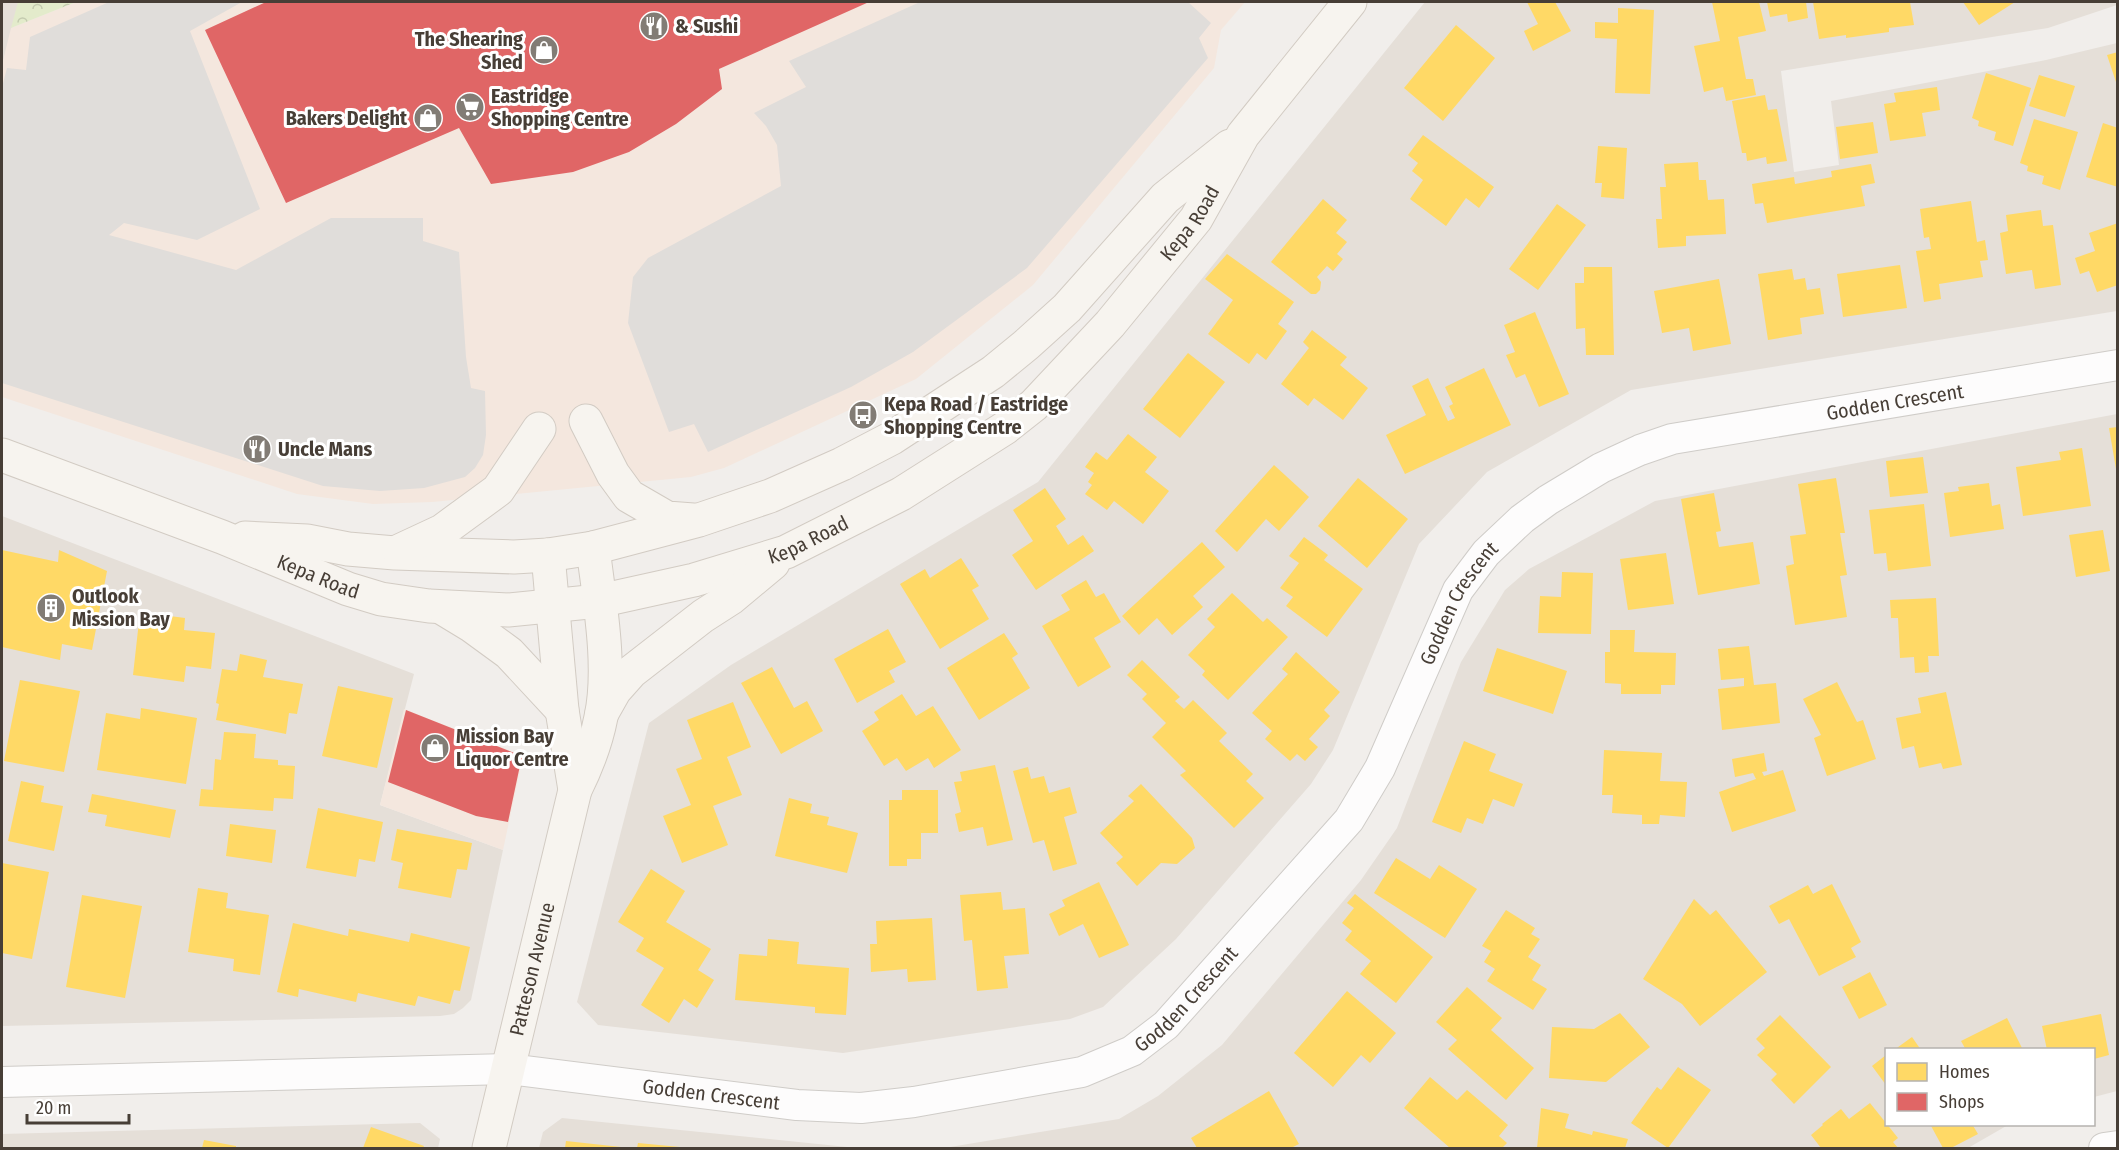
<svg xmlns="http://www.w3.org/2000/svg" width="2119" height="1150" viewBox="0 0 2119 1150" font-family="'Fira Sans Condensed',sans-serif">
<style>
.residential{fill:#e5dfd8}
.commercial{fill:#f4e7de}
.park{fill:url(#park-crowns)}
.parking{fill:#e0ddda}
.homes{fill:#ffd966}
.shops{fill:#e06666}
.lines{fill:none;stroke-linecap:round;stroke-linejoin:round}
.minor-casing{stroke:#cfccc8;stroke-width:32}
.secondary-casing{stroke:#d2cbc3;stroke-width:35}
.minor{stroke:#fdfcfc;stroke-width:30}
.secondary{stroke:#f7f4ef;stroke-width:33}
.labels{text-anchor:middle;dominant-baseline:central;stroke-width:6;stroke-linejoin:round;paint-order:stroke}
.poi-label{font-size:20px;font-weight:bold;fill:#473e36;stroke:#fff;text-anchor:start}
.street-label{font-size:20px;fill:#473e36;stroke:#fff}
</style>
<defs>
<pattern id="park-crowns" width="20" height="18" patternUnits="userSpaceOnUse" patternTransform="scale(1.5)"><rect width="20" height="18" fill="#e3ebcb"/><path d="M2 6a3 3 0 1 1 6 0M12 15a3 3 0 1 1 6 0" fill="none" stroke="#c4cbaf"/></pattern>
</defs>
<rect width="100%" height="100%" fill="#f1eeeb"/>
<path class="residential" d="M2 2H19L2 66Z
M1425 2H2117V5L2048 28 1781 71 1794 172 1839 165 1831 101 2046 60 2117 43V311L1631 390 1487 472 1419 544 1333 750 1311 784 1176 939 1103 1007 1070 1019 843 1053 598 1025 577 1002 649 723 731 665 1038 482Z
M2117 414V1091L2094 1097V1050H1886V1124L2008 1125 1968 1148H944L1119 1119 1158 1096 1222 1045 1361 880 1397 828 1461 662 1505 590 1529 569 1655 501Z
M2 516 414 674 380 805 503 850 471 1000 463 1008 454 1014 440 1016 2 1026Z
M562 1118 857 1148H539L543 1132Z
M420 1123 440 1139 438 1148H2V1134Z"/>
<path class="commercial" d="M76 2H1245L1221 30 1214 68 1033 285 916 379 724 468 691 477 432 502 373 504 297 494 2 397V65L11 28Z
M404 709 523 756 503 850 380 805Z"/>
<path class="park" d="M18 2H76L11 28Z"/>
<path class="parking" d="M109 2H242L190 31 260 209 197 240 124 223 109 235 236 270 331 218H423V241L459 252 466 357 471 388 485 391 486 435 483 455 475 468 465 477 424 488 380 491 323 486 2 383V87L7 68 26 70 30 37Z
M920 2H1188L1211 23 1199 38 1208 58 1027 268 913 352 851 387 708 452 694 424 669 432 628 323 633 277 648 258 781 186 777 145 766 126 754 113 806 87 789 61Z"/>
<path class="homes" d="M1527 2H1555L1571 31 1533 51 1524 31 1538 24Z
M1712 2H1759L1766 31 1738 37 1746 79H1753L1756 95 1726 101 1723 87 1704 92 1694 46 1720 41Z
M1767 2H1806L1808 18 1788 22 1787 14 1770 17Z
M1813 2H1910L1914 25 1889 28V32L1846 38V35L1819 39Z
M1963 2H2015L1979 25Z
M1618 8 1654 10 1650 94 1615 93 1617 39 1595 38V22L1618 23Z
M1456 25 1495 58 1443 121 1404 88Z
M2118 52V85H2117L2107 55Z
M1986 73 2031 88 2013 146 1994 140 1996 132 1978 126 1979 121 1972 118Z
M2039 75 2075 86 2065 117 2029 106Z
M1937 87 1940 110 1922 113 1926 136 1890 141 1884 104 1896 102 1894 93Z
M1765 95 1768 110 1777 109 1787 161 1767 164 1766 157 1747 161 1746 153H1742L1732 101Z
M2034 119 2078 132 2060 190 2042 184 2044 176 2027 171 2028 166 2020 163Z
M1873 122 1878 153 1840 159 1836 127Z
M2103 123 2118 128V187L2086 177Z
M1423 135 1494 187 1479 208 1466 198 1446 226 1410 199 1423 180 1412 171 1418 163 1408 155Z
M1598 146 1627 148 1624 199 1601 197 1602 183H1595Z
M1698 162 1699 180H1706L1708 200 1724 199 1726 234 1686 236V246L1658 248 1656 219H1662L1660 187H1666L1664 164Z
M1871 164 1875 183 1861 186 1865 206 1767 223 1763 203 1755 204 1752 184 1794 177 1795 184 1832 177 1831 171Z
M1323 199 1347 220 1336 233 1347 242 1337 254 1343 259 1333 271 1327 266 1317 277 1321 282 1320 290 1316 294H1311L1271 262Z
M1971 201 1977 242 1985 240 1988 260 1980 261 1983 277 1939 284 1941 299 1924 302 1916 251 1931 249 1929 237 1924 238 1920 209Z
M1557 204 1586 225 1538 290 1509 269Z
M2041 210 2043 226 2053 225 2061 285 2035 289 2032 270 2006 274 2000 233 2008 231 2006 215Z
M2118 223V285L2097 292 2089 271 2080 274 2075 258 2095 251 2089 233Z
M1227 254 1294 302 1278 324 1287 331 1266 360 1257 353 1249 364 1208 334 1233 300 1205 279Z
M1900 265 1907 308 1843 317 1837 274Z
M1584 267H1612L1614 355H1586L1585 328 1576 329 1575 283H1584Z
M1792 269 1794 280 1805 278 1807 290 1820 288 1824 314 1800 318 1802 334 1768 340 1758 274Z
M1719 279 1731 344 1693 351 1689 328 1662 333 1654 291Z
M1535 312 1569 394 1539 407 1525 374 1516 378 1506 355 1515 352 1504 325Z
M1312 330 1347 357 1340 365 1368 388 1343 420 1314 398 1308 406 1281 384 1309 348 1303 342Z
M1188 353 1225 382 1180 438 1143 409Z
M1484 368 1511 425 1405 474 1386 435 1426 415 1412 386 1428 378 1448 421 1455 418 1449 406 1453 404 1445 387Z
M2118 427V469H2116L2109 428Z
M1128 434 1157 457 1145 472 1169 491 1143 524 1114 501 1107 510 1085 494 1092 485 1088 482 1094 473 1085 467 1096 452 1107 460Z
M2082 448 2091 506 2023 516 2016 467 2061 460 2059 452Z
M1923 457 1928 493 1890 497 1886 461Z
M1274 465 1309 497 1279 531 1266 519 1237 552 1215 531Z
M1358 478 1408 519 1367 568 1318 526Z
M1836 478 1845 533H1840L1847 575 1840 576 1847 617 1795 625 1786 566 1794 564 1790 536 1806 534 1798 484Z
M1989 483 1992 506 2000 504 2004 529 1950 537 1944 493 1959 491 1958 487Z
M1045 488 1066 519 1056 526 1068 545 1083 535 1094 551 1036 590 1012 555 1033 541 1013 510Z
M1714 493 1721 531 1716 532 1719 547 1753 542 1760 584 1698 595 1681 499Z
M1924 504 1931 566 1888 571 1886 553 1874 554 1869 510Z
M2103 530 2110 571 2076 577 2069 535Z
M1304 537 1328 555 1324 560 1363 589 1327 637 1286 606 1293 597 1280 588 1299 563 1289 556Z
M1202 542 1225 567 1193 596 1203 607 1172 635 1157 618 1139 635 1122 616Z
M2 550 58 562 59 550 107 571 92 650 62 644 60 660 2 647Z
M1666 553 1674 604 1628 610 1620 559Z
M961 558 979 586 972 590 989 619 940 649 900 584 925 569 930 578Z
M1562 572 1593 573 1591 634 1538 633 1540 596 1561 597Z
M1086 580 1096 597 1104 593 1121 622 1094 638 1111 667 1078 687 1042 626 1070 610 1061 595Z
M1232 593 1263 622 1267 618 1288 637 1228 700 1202 675 1205 671 1188 655 1215 627 1207 619Z
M1936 598 1939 656H1928L1929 672 1915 673 1914 657 1900 658 1898 618H1891L1890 600Z
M162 615 185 618 184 630 215 633 211 669 186 666 184 682 133 675 139 621 161 623Z
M888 629 906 662 889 671 895 682 857 703 834 659Z
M1610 630H1635L1634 652 1676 653 1675 685H1661V694H1621V684L1605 683V652H1610Z
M1004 633 1018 654 1012 658 1030 688 979 720 947 668Z
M1749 646 1754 685 1776 683 1780 723 1722 730 1718 689 1744 686V678L1721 680 1718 649Z
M1497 648 1567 671 1553 714 1483 691Z
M1296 652 1340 692 1324 710 1330 716 1309 739 1318 747 1305 761 1297 754 1290 761 1265 739 1272 731 1252 713 1288 674 1282 669Z
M240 654 267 660 263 677 303 684 297 714 289 713 286 734 216 720 219 704 216 703 222 669 237 671Z
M1142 660 1180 697 1175 701 1184 709 1193 700 1227 733 1219 741 1253 774 1246 781 1264 798 1234 828 1180 775 1186 771 1152 737 1166 723 1142 699 1147 694 1127 675Z
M772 667 794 708 807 701 823 731 781 754 741 683Z
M20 680 80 691 64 772 4 761Z
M1837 682 1857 722 1863 720 1876 759 1827 776 1814 738 1821 735 1803 699Z
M338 686 393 698 377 768 322 756Z
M1946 692 1962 765 1943 769 1941 763 1919 768 1914 746 1902 749 1896 718 1921 713 1918 698Z
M902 694 916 716 933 706 961 750 934 768 928 758 906 771 897 758 884 766 862 731 879 720 874 712Z
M733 702 751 747 727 757 742 795 713 806 728 845 682 863 663 816 691 805 676 769 702 759 687 720Z
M141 708 197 718 186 784 97 770 106 713 140 719Z
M224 732 256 734 254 758 278 760V765L295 766 293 799 274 798 273 811 199 806 201 789 213 790 215 759 221 760Z
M1464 741 1496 754 1489 771 1523 784 1514 807 1493 799 1483 824 1467 818 1461 833 1432 822Z
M1604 750 1662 753 1660 781 1687 782 1685 817 1660 815 1659 824H1642V815L1612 813 1613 795H1602Z
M1764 753 1767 771 1762 772 1764 776 1783 770 1796 811 1732 832 1719 792 1756 779 1753 773 1735 777 1732 759Z
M995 765 1013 840 987 846 983 827 959 832 955 814 961 812 954 782 962 781 960 772Z
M1028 767 1031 779 1044 776 1049 793 1070 787 1077 813 1064 817 1077 864 1053 871 1044 840 1033 843 1013 771Z
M21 781 44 786 41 802 63 806 54 851 8 841Z
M1141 784 1192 838 1195 848 1177 864 1161 863 1137 886 1116 863 1123 857 1100 833 1134 801 1128 796Z
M902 790H938V833H921V859H907V866H889V800H902Z
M92 794 176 810 170 838 105 826 107 815 88 812Z
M789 798 812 804 810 813 829 817 827 825 858 833 847 873 775 856Z
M318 808 383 822 375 862 359 859 356 877 306 868Z
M230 824 276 830 272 863 226 856Z
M397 829 472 843 467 870 457 869 451 898 398 888 403 863 391 860Z
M1396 858 1430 879 1439 865 1477 889 1445 938 1374 893Z
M2 863 49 872 32 959 2 953Z
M651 869 685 891 666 922 711 949 698 970 714 980 697 1008 684 999 669 1023 641 1005 664 968 636 951 644 938 618 922Z
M1099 882 1129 945 1099 958 1083 924 1059 936 1049 914 1065 906 1062 900Z
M1832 884 1861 942 1851 948 1856 957 1819 976 1789 919 1779 924 1769 906 1808 885 1813 894Z
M198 888 228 893 226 908 269 915 260 975 233 971 234 959 188 952Z
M1001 892 1003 910 1025 908 1029 954 1004 956 1008 988 977 991 972 940 964 941 960 895Z
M1355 894 1433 957 1396 1003 1360 974 1371 961 1345 940 1352 931 1342 923 1354 908 1347 903Z
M82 895 142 906 125 998 66 987Z
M1694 899 1710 915 1716 910 1767 972 1700 1026 1682 1004 1643 979Z
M1506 910 1535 928 1531 934 1540 939 1528 957 1541 965 1532 980 1547 989 1533 1010 1487 981 1495 969 1484 962 1491 951 1482 946Z
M932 918 936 980 908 982 907 969 871 972 870 944H877L876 921Z
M293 923 348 936 349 929 409 942 411 933 470 947 460 991 454 990 450 1004 418 996 415 1006 358 993 356 1002 299 989 298 997 277 992Z
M768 939 799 942 797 964 849 968 846 1015 815 1013V1007L735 1000 739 954 767 956Z
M1870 972 1887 1005 1859 1019 1842 987Z
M1467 987 1502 1018 1491 1030 1534 1068 1506 1100 1448 1049 1457 1040 1436 1022Z
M1347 991 1396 1033 1370 1063 1361 1055 1333 1087 1294 1053Z
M1620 1013 1650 1047 1606 1082 1549 1078 1552 1027 1594 1029Z
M2101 1014 2109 1055 2094 1059V1050H2047L2042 1026Z
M1780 1015 1831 1067 1794 1104 1771 1080 1777 1074 1757 1055 1765 1048 1756 1039Z
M2007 1018 2023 1050H1966L1961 1041Z
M1912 1037 1921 1050H1894Z
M1886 1055V1085L1872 1066Z
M1678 1067 1711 1090 1668 1148 1631 1123 1657 1087 1661 1090Z
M1430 1077 1457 1100 1467 1090 1508 1125 1499 1136 1507 1143 1502 1148H1450L1404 1108Z
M1269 1091 1299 1144 1291 1148H1197L1191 1138Z
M1870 1103 1898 1138 1893 1142 1898 1148H1821L1811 1135 1823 1125 1822 1124 1841 1109 1849 1119Z
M1541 1108 1569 1114 1565 1128 1592 1135 1593 1131 1628 1139 1625 1148H1537Z
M1930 1124H1972L1978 1134 1951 1148H1943Z
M371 1127 424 1146 423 1148H363Z
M204 1140 236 1146V1148H202Z
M566 1141 621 1147V1148H565Z
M638 1143 680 1147V1148H637Z"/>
<path class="shops" d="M266 2H869L719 69 722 89 676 124 629 152 573 172 491 184 459 128 286 203 205 30Z
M406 710 522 756 508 822 476 816 388 782Z"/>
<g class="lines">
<g class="minor-casing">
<g id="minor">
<path id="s1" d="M2 1082 508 1069 797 1105 861 1108 914 1102 1082 1072 1132 1051 1166 1025 1349 820 1380 768 1458 590 1486 553 1522 519 1548 500 1601 468 1640 450 1672 439 2118 365"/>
<path d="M2104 1148 2118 1146"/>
</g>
</g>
<g class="secondary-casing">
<g id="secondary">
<path d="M586 421 613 474 629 496 667 518 693 520"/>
<path id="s2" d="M2 455 222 537 348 589 381 599 429 606 508 610 599 601 694 580 786 552 901 494 1005 428 1034 405 1110 324 1196 219 1243 135 1350 2"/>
<path d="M245 538 307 541 348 549 395 553 514 557 548 555 593 548 699 520 770 496 842 464 892 438 993 372 1026 345 1067 308 1165 198 1230 146"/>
<path d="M399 551 442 531 498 490 539 429"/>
<path d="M548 555 562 710 575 790"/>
<path d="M444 609 472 626 509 653 562 710"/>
<path d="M602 713 615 690 631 672 703 616 731 598 773 563"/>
<path id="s3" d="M489 1148 575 790C587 766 596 743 601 717 612 666 599 599 593 548"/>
</g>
</g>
<use href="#minor" class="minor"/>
<use href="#secondary" class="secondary"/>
</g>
<defs>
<g id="restaurant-disc" transform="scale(1.5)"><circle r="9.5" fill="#827c75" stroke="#fff"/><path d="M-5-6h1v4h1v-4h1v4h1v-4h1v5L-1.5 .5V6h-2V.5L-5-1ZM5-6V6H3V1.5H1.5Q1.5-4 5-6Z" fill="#fff"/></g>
<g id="shop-disc" transform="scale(1.5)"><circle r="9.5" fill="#827c75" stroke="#fff"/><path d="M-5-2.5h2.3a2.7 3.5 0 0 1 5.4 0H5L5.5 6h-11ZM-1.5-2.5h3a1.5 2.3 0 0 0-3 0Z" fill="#fff"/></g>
<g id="supermarket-disc" transform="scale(1.5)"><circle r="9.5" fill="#827c75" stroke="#fff"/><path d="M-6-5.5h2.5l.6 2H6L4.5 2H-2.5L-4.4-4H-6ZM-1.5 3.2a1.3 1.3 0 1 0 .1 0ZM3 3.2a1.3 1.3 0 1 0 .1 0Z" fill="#fff"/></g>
<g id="bus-disc" transform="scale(1.5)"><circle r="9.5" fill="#827c75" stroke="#fff"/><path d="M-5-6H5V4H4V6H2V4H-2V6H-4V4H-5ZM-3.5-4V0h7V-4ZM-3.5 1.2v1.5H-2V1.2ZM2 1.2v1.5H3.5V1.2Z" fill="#fff"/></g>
<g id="building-disc" transform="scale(1.5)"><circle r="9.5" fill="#827c75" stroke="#fff"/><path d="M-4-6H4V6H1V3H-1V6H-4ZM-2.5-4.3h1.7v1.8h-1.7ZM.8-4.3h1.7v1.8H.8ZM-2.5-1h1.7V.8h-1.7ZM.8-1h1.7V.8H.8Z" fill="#fff"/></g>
</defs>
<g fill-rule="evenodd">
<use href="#restaurant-disc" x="654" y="26"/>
<use href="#shop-disc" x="544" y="50"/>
<use href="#supermarket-disc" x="470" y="107"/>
<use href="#shop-disc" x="428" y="118"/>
<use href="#bus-disc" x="863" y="415"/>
<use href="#restaurant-disc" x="257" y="449"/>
<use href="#building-disc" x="51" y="608"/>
<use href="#shop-disc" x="435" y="748"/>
</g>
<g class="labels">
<g class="poi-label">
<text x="675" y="26">&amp; Sushi</text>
<text x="523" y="39" text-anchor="end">The Shearing<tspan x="523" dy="23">Shed</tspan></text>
<text x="491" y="96">Eastridge<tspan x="491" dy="23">Shopping Centre</tspan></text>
<text x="407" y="118" text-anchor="end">Bakers Delight</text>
<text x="884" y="404">Kepa Road / Eastridge<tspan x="884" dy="23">Shopping Centre</tspan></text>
<text x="278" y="449">Uncle Mans</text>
<text x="72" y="596">Outlook<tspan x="72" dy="23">Mission Bay</tspan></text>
<text x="456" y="736">Mission Bay<tspan x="456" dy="23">Liquor Centre</tspan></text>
</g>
<g class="street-label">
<text stroke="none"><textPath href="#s2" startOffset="1347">Kepa Road</textPath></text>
<text stroke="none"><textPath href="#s1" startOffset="2205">Godden Crescent</textPath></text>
<text stroke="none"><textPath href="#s2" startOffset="843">Kepa Road</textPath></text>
<text stroke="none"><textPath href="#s2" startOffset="339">Kepa Road</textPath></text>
<text stroke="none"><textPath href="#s1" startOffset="1701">Godden Crescent</textPath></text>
<text stroke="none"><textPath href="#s3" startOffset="184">Patteson Avenue</textPath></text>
<text stroke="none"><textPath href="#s1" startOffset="1215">Godden Crescent</textPath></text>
<text stroke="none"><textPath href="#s1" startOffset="711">Godden Crescent</textPath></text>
</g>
</g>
<rect width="2119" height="1150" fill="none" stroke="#473e36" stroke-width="6"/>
<rect x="1885" y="1048" width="210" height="78" fill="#ffffff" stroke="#b5b2af" stroke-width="1.5"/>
<rect x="1897" y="1063" width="30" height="18" fill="#ffd966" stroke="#b5b2af" stroke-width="1.5"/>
<text x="1939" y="1078" font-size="18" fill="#473e36">Homes</text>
<rect x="1897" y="1093" width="30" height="18" fill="#e06666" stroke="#b5b2af" stroke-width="1.5"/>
<text x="1939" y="1108" font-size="18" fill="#473e36">Shops</text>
<path d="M27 1114v9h102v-9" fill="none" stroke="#473e36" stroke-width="3"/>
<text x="36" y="1114" font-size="18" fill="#473e36" stroke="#ffffff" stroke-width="4.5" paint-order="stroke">20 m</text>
</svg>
